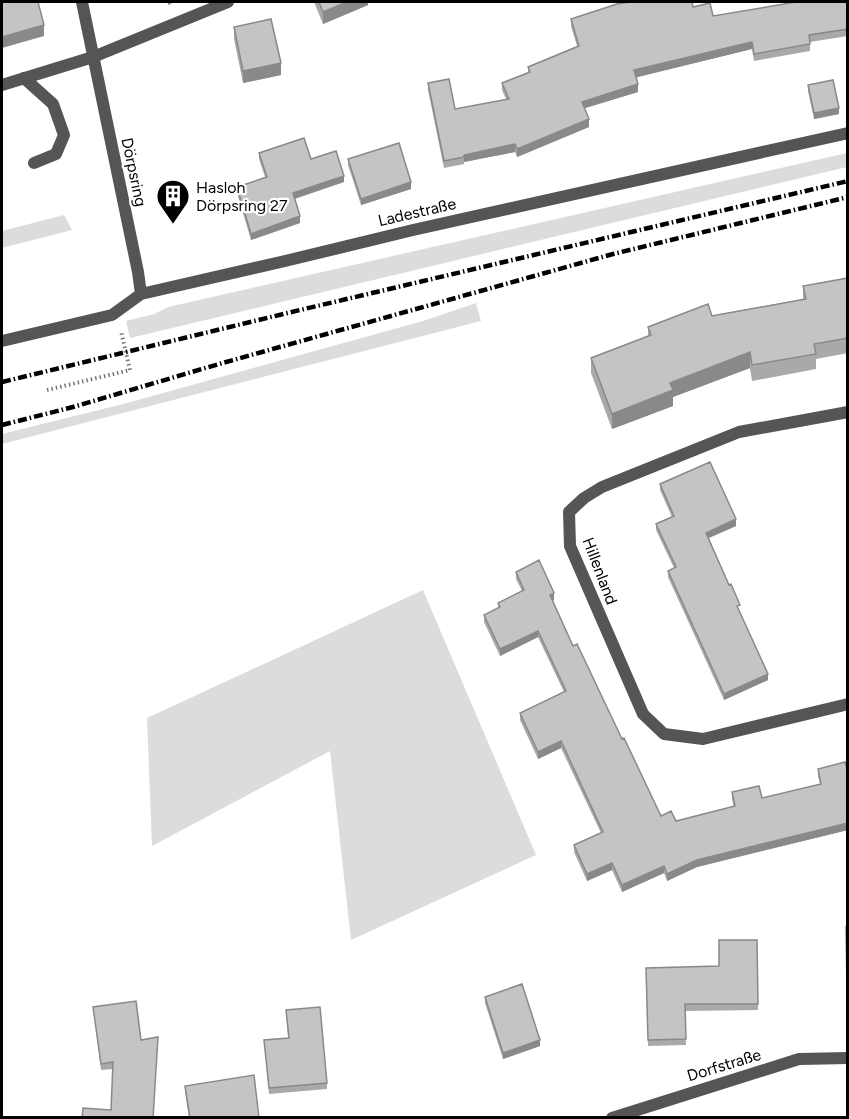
<svg xmlns="http://www.w3.org/2000/svg" width="849" height="1119" viewBox="0 0 849 1119" font-family="Figtree,sans-serif">
<style>
.green{fill:#dcdcdc}
.lines{fill:none;stroke-linecap:round;stroke-linejoin:round}
.path{stroke:#777;stroke-width:4;stroke-dasharray:1.5 3;stroke-linecap:butt}
.lane{stroke:#555;stroke-width:12}
.street{stroke:#555;stroke-width:12}
.rail{stroke:#000;stroke-width:4.5;stroke-dasharray:9 3 1.5 3;stroke-linecap:butt}
.wall{fill:#a9a9a9}
.shaded-wall{fill:#898989}
.building{fill:#c4c4c4;stroke:#898989;stroke-width:1.5}
.labels{text-anchor:middle;dominant-baseline:central;stroke-width:4.5;stroke-linejoin:round;paint-order:stroke}
.street-label{font-size:16px;fill:#000;stroke:#fff}
.poi-label{font-size:16px;fill:#000;stroke:#fff;text-anchor:start}
</style>
<rect width="100%" height="100%" fill="#fff"/>
<path class="green" d="M847 153V167L130 338 126 321 154 314 168 307Z
M64 215 72 230 2 248V231Z
M476 303 481 321 2 444V434L127 403 423 321Z
M423 590 536 855 351 940 330 751 152 846 147 718Z"/>
<g class="lines">
<path class="path" d="M47 390 130 370 121 331"/>
<path class="lane" d="M93 57 228 2
M24 78 53 104 64 135 56 154 34 163"/>
<path class="street" d="M82 2 138 272 141 294
M2 85 93 57
M2 341 112 315 141 294 285 261 413 230 848 133
M848 412 739 432 602 487 584 498 569 512 570 546 643 714 664 734 703 739 848 704
M612 1118 799 1059 848 1058"/>
<path class="rail" d="M2 382 300 310 848 181
M2 425 73 407 219 364 613 254 848 197"/>
</g>
<path class="wall" d="M314 2H368V5L323 24Z
M848 2V36L810 42V51L754 61 752 49 636 77 638 92 585 108 589 127 517 157 515 152 464 162V164L444 168 428 90V83L455 109 506 99 502 90V83L528 73V67L577 46 571 26V19L693 7 713 16Z
M234 27 281 75 243 83 234 39Z
M808 85 839 114 814 119 808 91Z
M259 153 311 159 344 182 295 199 300 223 251 240 237 193V187L265 177 259 159Z
M348 159 411 189 361 205 348 165Z
M848 278V353L816 359V369L752 381 750 368 673 397V406L612 429 591 373V358L648 336V327L803 299V286Z
M660 484 736 526 709 538 768 680 724 700 668 577V571L674 568 656 530V524L672 517 660 490Z
M516 572 554 600 553 601 573 646 622 739 661 816 676 821 734 807 732 799V792L762 798 820 784 818 776V769L848 766V830L697 867 667 881 664 873 622 892 612 870 587 881 574 852V845L601 833 561 748 538 759 520 720V713L564 692 538 637 500 656 484 622V615L498 608V603L522 591 516 579Z
M757 940 758 1010 685 1011 686 1045 648 1046 646 968 719 966Z
M485 997 540 1046 503 1059 485 1003Z
M136 1001 111 1110 113 1069 101 1070 93 1007Z
M286 1010 327 1083V1089L269 1094 264 1040 288 1038Z
M185 1086 259 1118H189L185 1092Z"/>
<path class="shaded-wall" d="M168 2H175L168 5Z
M347 2H368V5L323 24V12Z
M44 25V36L2 48V37Z
M752 42V49L634 78V70Z
M281 63V75L243 83V71Z
M638 84V92L582 109V102Z
M839 108V114L814 119V113Z
M589 119V127L517 157V149Z
M515 144V152L464 162V155Z
M344 176V182L293 199V193Z
M411 182V189L361 205V199Z
M300 216V223L251 240V234Z
M750 352V368L673 397V406L612 429V414L670 383Z
M736 519V526L706 539V533Z
M554 593V600L550 602V595Z
M538 631V637L500 656V649Z
M768 674V680L724 700V694Z
M561 741V748L538 759V752Z
M848 823V830L697 867 667 881V874L697 860Z
M612 863V870L587 881V874Z
M664 866V873L622 892V885Z
M540 1040V1046L503 1059V1053Z"/>
<path class="building" d="M2 2H38L44 25 2 37Z
M319 2H347L323 12Z
M630 2H692L693 7 710 3 713 16 796 2H848V29L809 35 810 44 754 54 752 42 634 70 638 84 582 102 589 119 517 149 515 144 464 155V157L444 161 428 83 449 79 455 109 509 99 502 83 530 72 528 67 579 46 571 19 617 4Z
M271 19 281 63 243 71 234 27Z
M833 80 839 108 814 113 808 85Z
M304 138 311 159 336 151 344 176 293 193 300 216 251 234 237 187 267 177 259 153Z
M399 143 411 182 361 199 348 159Z
M848 278V338L814 344 816 354 752 365 750 352 670 383 673 390 612 414 591 358 651 335 648 327 708 304 712 316 806 299 803 286Z
M710 462 736 519 706 533 729 585 731 584 740 605 737 606 768 674 724 694 668 571 676 567 656 524 674 516 660 484Z
M539 560 554 593 550 595 573 646 577 644 622 739 624 738 661 816 671 811 676 821 735 806 732 792 759 786 762 798 821 784 818 769 845 762 846 766H848V823L697 860 667 874 664 866 622 885 612 863 587 874 574 845 603 832 561 741 538 752 520 713 566 691 538 631 500 649 484 615 500 607 498 603 524 590 516 572Z
M846 927H848V989H847Z
M719 940H757L758 1004H685L686 1039 648 1040 646 968 719 966Z
M522 984 540 1040 503 1053 485 997Z
M136 1001 141 1040 158 1037 153 1118H82L83 1108 111 1110 113 1062 101 1064 93 1007Z
M320 1007 327 1083 269 1088 264 1040 289 1038 286 1010Z
M254 1075 259 1118H190L185 1086Z"/>
<defs>
<g id="building-pin" transform="scale(1.725)"><path d="M0 17L-7.5 6A9.5 9.5 0 1 1 7.5 6Z" fill="#000" stroke="#fff"/><path d="M-4-6H4V6H1V3H-1V6H-4ZM-2.5-4.3h1.7v1.8h-1.7ZM.8-4.3h1.7v1.8H.8ZM-2.5-1h1.7V.8h-1.7ZM.8-1h1.7V.8H.8Z" fill="#fff"/></g>
</defs>
<g fill-rule="evenodd">
<use href="#building-pin" x="173" y="196"/>
</g>
<g class="labels">
<g class="street-label">
<text transform="translate(134 172) rotate(78)">Dörpsring</text>
<text transform="translate(417 212) rotate(-13)">Ladestraße</text>
<text transform="translate(600 571) rotate(69)">Hillenland</text>
<text transform="translate(724 1065) rotate(-17)">Dorfstraße</text>
</g>
<g class="poi-label">
<text x="196" y="187">Hasloh<tspan x="196" dy="18">Dörpsring 27</tspan></text>
</g>
</g>
<rect width="849" height="1119" fill="none" stroke="#000000" stroke-width="6"/>
</svg>
